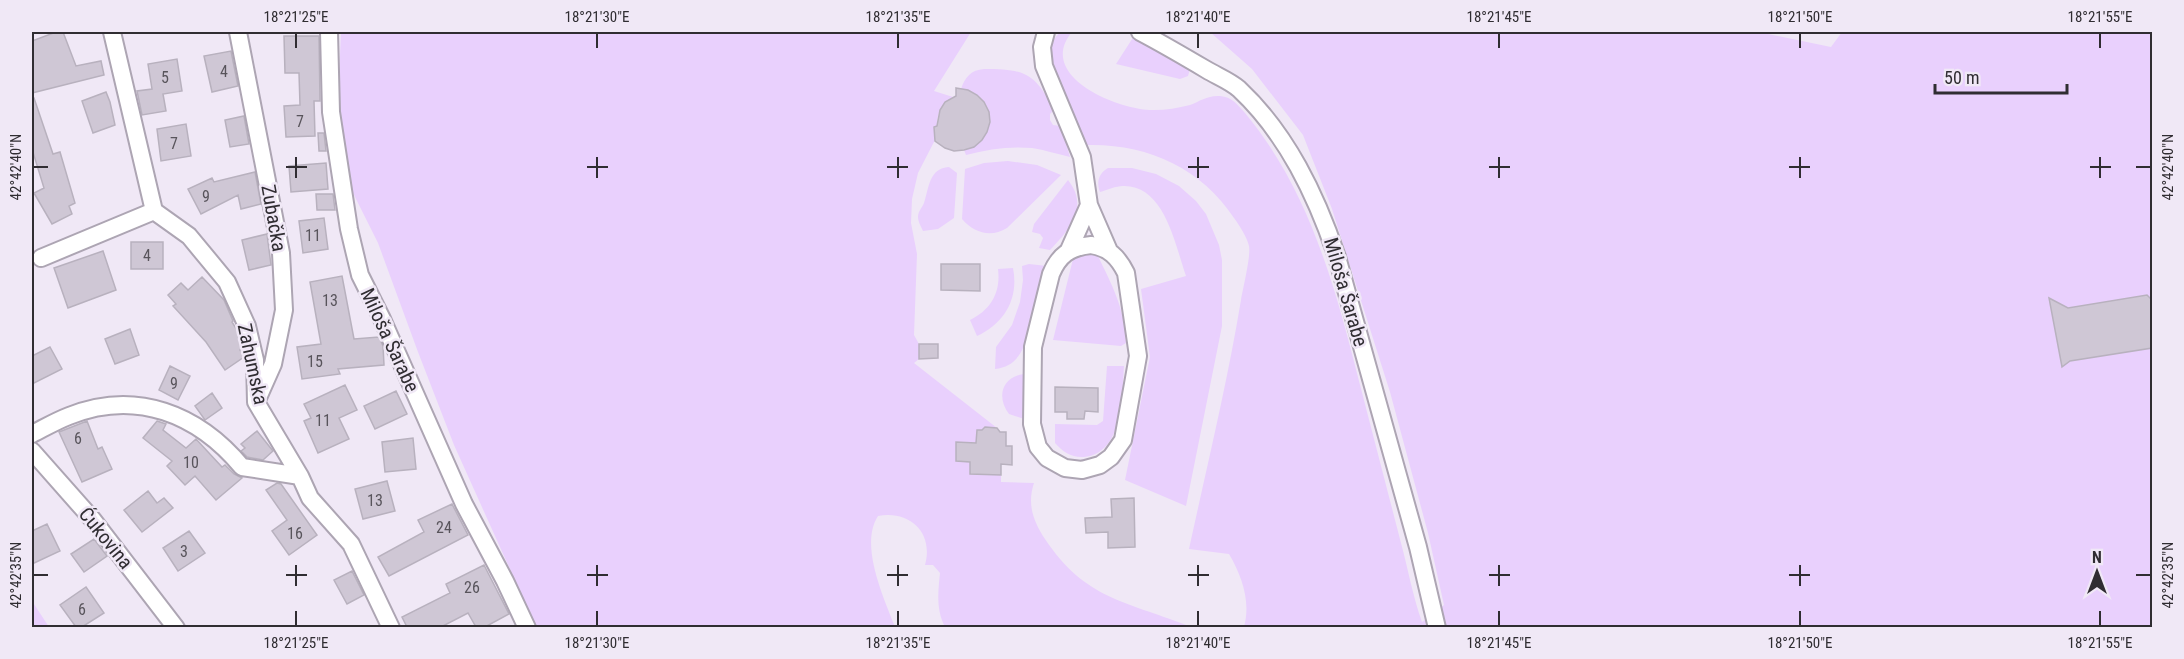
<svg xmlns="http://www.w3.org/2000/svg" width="2184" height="659" viewBox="0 0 2184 659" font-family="'Roboto Condensed',sans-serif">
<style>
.green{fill:#e9d0fd}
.building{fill:#cfc7d5;stroke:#b8b1be;stroke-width:1.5}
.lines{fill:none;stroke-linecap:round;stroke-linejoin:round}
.street-casing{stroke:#ada5b3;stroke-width:20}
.street{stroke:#fff;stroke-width:16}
.ticks{fill:none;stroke:#302d32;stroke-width:2}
.labels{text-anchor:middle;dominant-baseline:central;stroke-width:5;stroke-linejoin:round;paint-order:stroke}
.number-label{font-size:16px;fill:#58545b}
.street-label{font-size:20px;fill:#302d32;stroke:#f0e8f6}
.neatline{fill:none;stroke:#302d32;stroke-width:2}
.ticks-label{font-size:15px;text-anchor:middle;fill:#302d32}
</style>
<rect width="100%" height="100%" fill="#f0e8f6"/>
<path class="green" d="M341 32H971L934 91 953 97C941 104 937 113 937 126L934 127 935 140 918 173 912 199 911 223 917 254 914 335 919 344V359L914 363 997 428 985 427 976 443 956 442V461L970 462V474L1001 475V482L1034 483C1027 504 1033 521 1045 539 1085 599 1125 601 1186 625L1181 628 945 627C936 610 938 592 940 573L933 565H925C934 533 910 510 878 516 859 545 884 598 895 627H536L454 445 418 352 378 243 351 189 342 150 338 102Z
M1060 32H1072C1035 76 1119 111 1154 110 1166 110 1178 108 1190 105 1200 101 1208 95 1220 96 1232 97 1237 104 1245 113 1309 190 1335 286 1359 381 1373 435 1387 489 1401 543 1408 569 1413 597 1422 622L1444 605 1428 533 1390 392 1332 209 1303 135 1252 69 1210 32H1759L1831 47 1842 32H2152V627H1244C1251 602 1242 576 1229 554L1189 549C1207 466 1227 384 1241 300 1243 288 1251 256 1249 246 1247 237 1239 225 1234 218 1201 167 1145 143 1086 145L1079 133 1049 56 1054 39Z
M1134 36 1190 69 1188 76 1180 79 1116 64Z
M984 69C1025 69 1035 73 1054 110L1050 114V120L1053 125 1061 126 1070 157C1057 154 1045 150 1032 148 1010 146 988 149 966 155L964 150C998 138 998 95 961 89 965 77 971 70 984 69Z
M1008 161 1037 165 1061 175 1007 228C991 238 974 233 962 219L965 169 984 163Z
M949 167 957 173 954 218 938 229 923 231C921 226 918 222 918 217 918 211 922 208 924 203 929 188 929 168 949 167Z
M1108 168H1132L1156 174 1179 186 1196 201 1206 214 1219 245 1222 260V326L1186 506 1125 480 1150 357 1141 289 1186 276C1175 245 1165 185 1123 186 1116 186 1107 190 1100 192 1096 182 1099 173 1108 168Z
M1068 180C1090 208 1069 230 1050 250L1039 248 1043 238 1040 234 1032 232 1034 224Z
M1096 252C1110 281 1126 310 1126 343L1121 346 1053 340 1074 255Z
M1029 264 1047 266 1024 346C1018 360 1010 367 995 369L996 347 1012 325 1020 302 1023 280 1022 266Z
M1013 268C1019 298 1005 323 977 336L970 320C991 310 1001 292 998 269Z
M1107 366H1124C1122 395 1124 453 1084 457 1072 458 1063 452 1055 443V424L1097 425 1103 421Z
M1024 374V419L1009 414C996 397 1002 377 1024 374Z
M32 601 49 627H32Z"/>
<path class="building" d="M56 32H63L76 66 101 61 104 75 32 93V41Z
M284 36H319L320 101H314L315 136 286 137 284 106 300 105 299 73H285Z
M231 51 238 86 212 92 204 56Z
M177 59 182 91 163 94 166 111 142 115 137 91 152 89 148 64Z
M956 88 968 90 977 95 984 102 989 112 990 122 987 132 982 140 974 147 964 150 954 151 945 148 935 141 934 127 937 126 940 110 945 102 956 96Z
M106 92 110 102 115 125 93 133 82 101Z
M32 98H34L53 154 60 152 75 203 69 206 72 214 52 224 34 193 44 188 32 149Z
M244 116 249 144 230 147 225 120Z
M186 124 191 156 161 161 157 129Z
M318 133H324L326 151H319Z
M326 163 328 189 291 192 289 166Z
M255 172 261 204 241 209 238 195 201 214 188 189 212 178 214 182Z
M316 194H333L335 210H317Z
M324 218 328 249 303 253 299 221Z
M267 234 271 265 249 270 242 240Z
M131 242H163V269H131Z
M103 251 116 290 68 308 54 268Z
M941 264H980V291L941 290Z
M342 276 354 339 379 337 383 346 384 365 338 369 340 374 302 379 297 347 321 344 310 282Z
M202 277 224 300 233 321 232 322 237 330 242 349 240 350 244 357 225 370 206 342 173 306 176 304 168 295 181 283 188 290Z
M2147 295 2152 300V348L2070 361 2062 367 2049 298 2068 308Z
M130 329 139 355 115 364 105 339Z
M919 344H938V358L919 359Z
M50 347 62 369 32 384V356Z
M170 366 190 376 178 400 159 390Z
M345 385 357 410 339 418 349 439 318 453 304 421 311 418 304 404Z
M1055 387 1098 388V412L1085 411 1084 419H1067V412H1055Z
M396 391 407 414 375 429 364 406Z
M212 393 222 408 205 420 195 406Z
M87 421 98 449 102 447 112 469 82 482 59 432Z
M157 421 166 424 163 430 186 448 196 439 222 467 225 465 234 474 242 478 216 500 195 476 185 485 167 466 172 461 143 438Z
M985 427 997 428 1000 432H1006V446H1012V465L1001 464V475L970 474V462L956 461V442L976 443 977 430H982Z
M257 431 273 451 263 460 247 457 241 451 245 448 241 444Z
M413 438 416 469 385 472 382 442Z
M387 481 395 511 363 519 355 489Z
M277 483 281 484 317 535 289 555 272 531 287 520 266 490Z
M148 491 157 503 164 498 173 508 142 532 124 510Z
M1134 498 1135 547 1108 548V532L1086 533 1085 518 1112 517 1111 499Z
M452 504 468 535 389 576 378 557 424 532 418 520Z
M47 524 60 551 32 564V531Z
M189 531 205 553 178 571 163 548Z
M94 539 107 556 84 572 71 554Z
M484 565 509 614 485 627H476L468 613 441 627H407L402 617 450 593 446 584Z
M352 571 364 595 347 604 334 580Z
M86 587 104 613 82 627H76L60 605Z"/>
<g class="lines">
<g class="street-casing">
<path id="street" d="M112 32 154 211 189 236 227 282 247 326 255 360 256 402 300 476 310 498 351 544 391 628
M238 32 281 253 284 310 273 364 257 400
M329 32 331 112 349 229 360 275 382 319 464 504 505 581 527 628
M1046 32 1042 47 1044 66 1082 157 1089 205 1109 251
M1140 32C1163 44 1185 57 1207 70 1217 76 1230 81 1239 89 1287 134 1316 195 1337 257L1418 547 1437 628
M1091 245C1109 248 1118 257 1126 273L1138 356 1123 440 1111 457 1100 465 1082 470 1065 468 1047 458 1038 447 1032 424 1033 347 1051 274C1059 255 1070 247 1091 245Z
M1069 250 1089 205
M41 258 154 211
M32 434C44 428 56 421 69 416 136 389 198 414 242 467L300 476
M32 451 93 520 176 628"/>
</g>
<use href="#street" class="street"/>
</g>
<path class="ticks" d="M296 33V48M597 33V48M898 33V48M1198 33V48M1499 33V48M1800 33V48M2100 33V48M296 157V178M597 157V178M898 157V178M1198 157V178M1499 157V178M1800 157V178M2100 157V178M33 167H48M286 167H307M587 167H608M887 167H908M1188 167H1209M1489 167H1510M1789 167H1810M2090 167H2111M2136 167H2151M296 565V586M597 565V586M898 565V586M1198 565V586M1499 565V586M1800 565V586M33 575H48M286 575H307M587 575H608M887 575H908M1188 575H1209M1489 575H1510M1789 575H1810M2136 575H2151M296 611V626M597 611V626M898 611V626M1198 611V626M1499 611V626M1800 611V626M2100 611V626"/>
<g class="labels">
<g class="number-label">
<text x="224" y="71">4</text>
<text x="165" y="77">5</text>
<text x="300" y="121">7</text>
<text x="174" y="143">7</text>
<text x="206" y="196">9</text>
<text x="313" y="235">11</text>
<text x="147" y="255">4</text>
<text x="330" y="300">13</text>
<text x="315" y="361">15</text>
<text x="174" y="383">9</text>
<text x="323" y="420">11</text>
<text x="78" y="438">6</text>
<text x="191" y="462">10</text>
<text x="375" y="500">13</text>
<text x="444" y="527">24</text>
<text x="295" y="533">16</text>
<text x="184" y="551">3</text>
<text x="472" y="587">26</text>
<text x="82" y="609">6</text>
</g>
<g class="street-label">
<text transform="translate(274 218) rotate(80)">Zubačka</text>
<text transform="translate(1346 292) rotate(74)">Miloša Šarabe</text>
<text transform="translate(390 340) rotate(65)">Miloša Šarabe</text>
<text transform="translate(253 364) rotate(78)">Zahumska</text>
<text transform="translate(106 538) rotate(51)">Ćukovina</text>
</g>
</g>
<rect width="2184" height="659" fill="none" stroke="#f0e8f6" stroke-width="66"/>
<g transform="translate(2097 572)" stroke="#f0e8f6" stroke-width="4.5" paint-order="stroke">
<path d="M0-4.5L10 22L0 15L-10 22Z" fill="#302d32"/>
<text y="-9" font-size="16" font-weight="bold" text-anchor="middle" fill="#302d32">N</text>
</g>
<path d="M1935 84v9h132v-9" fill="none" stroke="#302d32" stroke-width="3"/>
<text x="1944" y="84" font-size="18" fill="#302d32" stroke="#f0e8f6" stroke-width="4.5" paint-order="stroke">50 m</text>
<rect x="33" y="33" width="2118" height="593" class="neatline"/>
<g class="ticks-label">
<text x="296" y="22">18°21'25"E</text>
<text x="597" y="22">18°21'30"E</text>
<text x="898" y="22">18°21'35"E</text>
<text x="1198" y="22">18°21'40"E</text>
<text x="1499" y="22">18°21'45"E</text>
<text x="1800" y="22">18°21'50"E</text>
<text x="2100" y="22">18°21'55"E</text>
<text transform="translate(16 167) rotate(-90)" y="5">42°42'40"N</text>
<text transform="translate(2168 167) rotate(-90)" y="5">42°42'40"N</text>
<text transform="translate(16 575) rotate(-90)" y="5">42°42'35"N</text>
<text transform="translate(2168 575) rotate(-90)" y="5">42°42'35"N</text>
<text x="296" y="648">18°21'25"E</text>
<text x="597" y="648">18°21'30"E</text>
<text x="898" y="648">18°21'35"E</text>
<text x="1198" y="648">18°21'40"E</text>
<text x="1499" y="648">18°21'45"E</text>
<text x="1800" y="648">18°21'50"E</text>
<text x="2100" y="648">18°21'55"E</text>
</g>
</svg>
